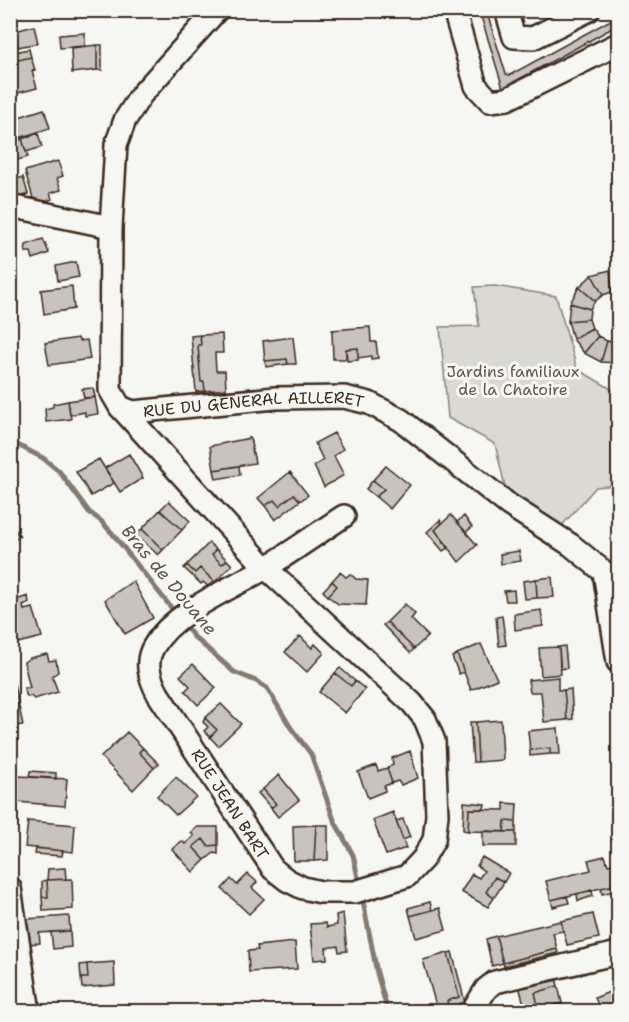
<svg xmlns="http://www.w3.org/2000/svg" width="629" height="1022" viewBox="0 0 629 1022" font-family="'Shantell Sans',sans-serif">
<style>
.green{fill:#dad9d3;stroke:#8a8278;stroke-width:1.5}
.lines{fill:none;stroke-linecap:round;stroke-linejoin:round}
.stream{stroke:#857a71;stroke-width:5}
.building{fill:#c8c3be;stroke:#3b2a1e;stroke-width:1.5}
.minor-casing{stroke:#3b2a1e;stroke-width:26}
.minor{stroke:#f6f6f2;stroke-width:21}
.labels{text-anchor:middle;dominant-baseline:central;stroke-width:6;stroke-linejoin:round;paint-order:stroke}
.park-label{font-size:16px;fill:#63564b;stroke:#f6f6f2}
.street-label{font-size:16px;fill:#3b2a1e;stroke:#f6f6f2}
.water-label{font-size:18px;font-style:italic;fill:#605248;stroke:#f6f6f2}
</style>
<rect width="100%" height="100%" fill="#f6f6f2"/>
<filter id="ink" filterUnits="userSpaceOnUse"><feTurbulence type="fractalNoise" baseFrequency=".0167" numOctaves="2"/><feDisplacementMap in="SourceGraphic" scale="12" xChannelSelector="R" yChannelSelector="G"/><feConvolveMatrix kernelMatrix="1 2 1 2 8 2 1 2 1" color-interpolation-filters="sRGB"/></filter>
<g filter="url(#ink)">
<path class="green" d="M495 286 556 296 577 369 618 393V485L596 487 558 530 508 499 495 444 448 418 440 327 479 326 474 287Z"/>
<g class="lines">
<path class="stream" d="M10 441 43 458 59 471 89 512 101 521 112 533 177 615
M183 623 193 636 234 672 256 681 267 688 291 728 311 754 334 820 353 855 360 887
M362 896 377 973 388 1012"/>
</g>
<path class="building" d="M127 10H152L151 15 127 13Z
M479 10H486L506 74 510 75 618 16V25L503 88Z
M34 26 38 43 18 47 15 31Z
M85 33V46L60 48 59 35Z
M97 45H102V70H97Z
M97 45V70L72 73 71 48Z
M29 49 31 57 10 62V53Z
M31 57 35 70 32 71 37 88 14 94 10 79V62Z
M15 104 19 117 44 109 50 128 10 141V106Z
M38 133 42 147 26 152 22 139Z
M22 139 28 157 10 162V143Z
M58 161 63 176 57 178 61 190 50 193 52 199 35 205 25 171Z
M23 177 28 194 10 200V181Z
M43 239 49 253 33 259 31 252H25L26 245Z
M76 262 79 277 58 281 56 266Z
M610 270 612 292 603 295 592 275Z
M592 275 603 295 595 301 579 287Z
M72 286 74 309 44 314 41 290Z
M579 287 595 301 590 309 570 303Z
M570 303 590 309 589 319 568 321Z
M589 319 592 328 573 339 568 321Z
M370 327 371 342H376L378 358 371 359V356L358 358V348L346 349V359H333L332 330Z
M592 328 598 336 584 353 573 339Z
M222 334 223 353H215L216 371H225L226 389 205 391 204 382H201L200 372 198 345H201L200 335Z
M200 335 201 345H198L200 372 201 382H204L205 391 196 392 191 336Z
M598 336 607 341 601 362 584 353Z
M293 337 296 364H288L287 359 265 361 263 341Z
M78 338 79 341 87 340 90 359 49 365 45 343Z
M607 341 617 342 618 363 601 362Z
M358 348V360L347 361 346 349Z
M287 359 288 364 266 367 265 361Z
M93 388 95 397 84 398 82 389Z
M95 397 98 414 85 416V412L70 415 68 401Z
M68 401 71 419 46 422 45 409 53 407V404Z
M334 433 343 449 334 456 344 475 324 487 314 466 323 460 315 443Z
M250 438 255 463 214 470 210 446Z
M129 454 143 478 120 492 105 468Z
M99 459 114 483 91 496 76 472Z
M239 466 240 475 216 479 214 470Z
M386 466 410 485 390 509 376 497 384 489 373 480Z
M290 472 308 495 300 501 294 494 279 506 274 500 265 506 258 498Z
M373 480 384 489 376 497 366 489Z
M294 494 300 501 275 520 265 506 274 500 279 506Z
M169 501 190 521 182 530 160 510Z
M160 510 182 530 163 550 142 529Z
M451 515 477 545 459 562 435 530Z
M464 516 472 527 466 532 457 522Z
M440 520 442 523 435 530 449 547 443 551 427 532Z
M10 523 20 536 10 543Z
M142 529 163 550 158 555 136 535Z
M209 543 216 549 212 555 222 564 227 560 232 565 215 582 200 568 195 573 187 565Z
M216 549 227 560 222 564 212 555Z
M519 551 521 561 501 564 500 554Z
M187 565 195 573 200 568 215 582 210 588 203 582 201 584 184 568Z
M340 572 346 577 350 574 356 579 368 580 366 605 338 604 328 596 337 586 332 581Z
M552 577 554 597 537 598 536 579Z
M536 579 537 598 525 599 523 581Z
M133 581 153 618 125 634 105 600Z
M332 581 337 586 328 596 323 591Z
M514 590 515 601H506L504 591Z
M28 596 29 603 23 606 24 610 33 608 42 637 10 645V602Z
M405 604 415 614 411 619 428 636 414 649 387 622Z
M541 610 543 626 515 630 514 614Z
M502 616 506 645 499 646 496 617Z
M387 622 414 649 410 653 383 625Z
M300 636 312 648 315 644 324 653 307 672 285 652Z
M481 644 497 679 471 690 457 654Z
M565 646 567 668 560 669 559 647Z
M559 647 561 674 541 676 539 648Z
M47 654 49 661 56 660 58 672 52 676 58 692 34 699 31 696 27 697 24 688H30L24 662 30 658Z
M457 654 464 672 459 674 452 657Z
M193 664 216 688 198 705 185 691 190 686 180 676Z
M10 666 23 725 10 726Z
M340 668 355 681 351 686 335 673Z
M335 673 351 686 355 681 365 689 345 713 319 692Z
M558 677V690H564L567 720 544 722 541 692H530L528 680Z
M571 689 573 719 567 720 564 690Z
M221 704 241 724 218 746 210 737 217 730 205 718Z
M205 718 217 730 210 737 204 731 208 727 203 722Z
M501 720 503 760 478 762 476 722Z
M470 722H476L478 762H473Z
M558 728 560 754H550V748L530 750 528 731Z
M127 732 143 748 139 752 154 768 133 790 101 757Z
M143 748 159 764 154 768 139 752Z
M550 748V754L530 756V750Z
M410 751 418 778 401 785 398 781 392 783 387 768 393 765 392 758Z
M376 765 378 771 387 768 392 783 384 786 385 791 368 798 358 772Z
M30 771 56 773V779L29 777Z
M279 775 299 800 278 817 271 808 276 804 263 789Z
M19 776 67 779 65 806 17 802Z
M176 777 196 797 176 815 157 796Z
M263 789 276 804 271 808 258 793Z
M464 802 485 804 484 809H469L468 831 463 830Z
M504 803 517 804 516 822 505 821 504 832 468 831 469 809 504 810Z
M393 812 406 848 386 855 373 820Z
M403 819 410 837 403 840 396 821Z
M28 821 75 825 73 852 25 847Z
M505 821 516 822V832H504Z
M316 825H328V860L314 861Z
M316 825 314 861H294L293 826Z
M197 827H218V845L208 846 203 839 193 847 205 860 193 872 172 849 182 841 185 844 194 836 191 833Z
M483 831 516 832V846H483Z
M203 839 208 846 218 845V854L214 853 205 860 193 847Z
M36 848 63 851 62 856 35 854Z
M605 856 608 865 614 864 618 884 551 900 546 881 591 870 588 860Z
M482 857 509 873 504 882 495 877 486 892 494 898 488 907 461 892 472 874 479 878 484 871 477 866Z
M65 868 66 879 47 880 48 869Z
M248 874 257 882 252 888 264 899 249 914 222 889 231 879 237 885Z
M495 877 504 882 494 898 486 892Z
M72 879 73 909 43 911 42 897H48L47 880Z
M47 880 48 897H42V881Z
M618 884V890L602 894 601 888Z
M592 890 593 896 578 901 577 894Z
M567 896 569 903 553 907 551 900Z
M430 902 432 910 410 916 408 908Z
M440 908 446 930 416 938 410 916Z
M343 913 347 951 339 952 338 946 326 948 327 959 314 960 310 924 326 923 327 927 337 925 336 915Z
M593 914 599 938 567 945 561 921Z
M69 916 70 931 39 933 40 943 27 944 26 919Z
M561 921 563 931 553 933 557 949 503 963 496 936Z
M70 931 71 947 53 949 51 932Z
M496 936 503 963 492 966 486 939Z
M295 942 297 969 249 972 248 951 258 950 257 946Z
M557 949 558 953 504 966 503 963Z
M452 952 465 1002 448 1007 447 1001 459 997 448 953Z
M448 953 459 997 447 1001 448 1007 437 1009 423 960Z
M114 962 115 985 82 988 81 978H88L87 964Z
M87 964 88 978H81L80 965Z
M555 972 558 986 535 993 539 1009 526 1012 518 982Z
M558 986 562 1003 539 1009 535 993Z
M616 989 618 1001 600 1009 595 998Z
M562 1003 565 1012H540L539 1009Z
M123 1007V1012H96V1009Z"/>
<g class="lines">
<g class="minor-casing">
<g id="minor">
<path d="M217 10 141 95 125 120 116 145 111 227 110 390 120 407 266 568 412 703 425 719 434 741 437 815 434 840 423 859 407 876 355 892H321L303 888 287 880 273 869 158 694C150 679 144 662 154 646 175 610 232 589 267 567 293 551 318 533 344 516"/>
<path d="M454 10 476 86 490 101 507 99 618 44"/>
<path d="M506 10 514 37 533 38 589 10"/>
<path d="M10 206 111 227"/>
<path id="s1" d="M120 407 133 412 275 398 344 397 369 403 401 420 509 505 571 545 604 572 618 662"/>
<path d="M10 888 29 1012"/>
<path d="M475 1007 486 989 495 982 618 953"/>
</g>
</g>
<use href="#minor" class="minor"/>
</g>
</g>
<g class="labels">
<g class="park-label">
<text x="513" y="371">Jardins familiaux<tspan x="513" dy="18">de la Chatoire</tspan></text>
</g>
<g class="street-label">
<text stroke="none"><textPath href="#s1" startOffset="135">RUE DU GÉNERAL AILLERET</textPath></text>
<text transform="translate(230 804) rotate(57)">RUE JEAN BART</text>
</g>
<g class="water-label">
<text transform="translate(169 580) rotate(50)">Bras de Douane</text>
</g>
</g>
<rect width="629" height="1022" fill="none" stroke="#f6f6f2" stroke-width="36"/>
<rect x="18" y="18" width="593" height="986" fill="none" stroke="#3b2a1e" stroke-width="2" filter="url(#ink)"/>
</svg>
